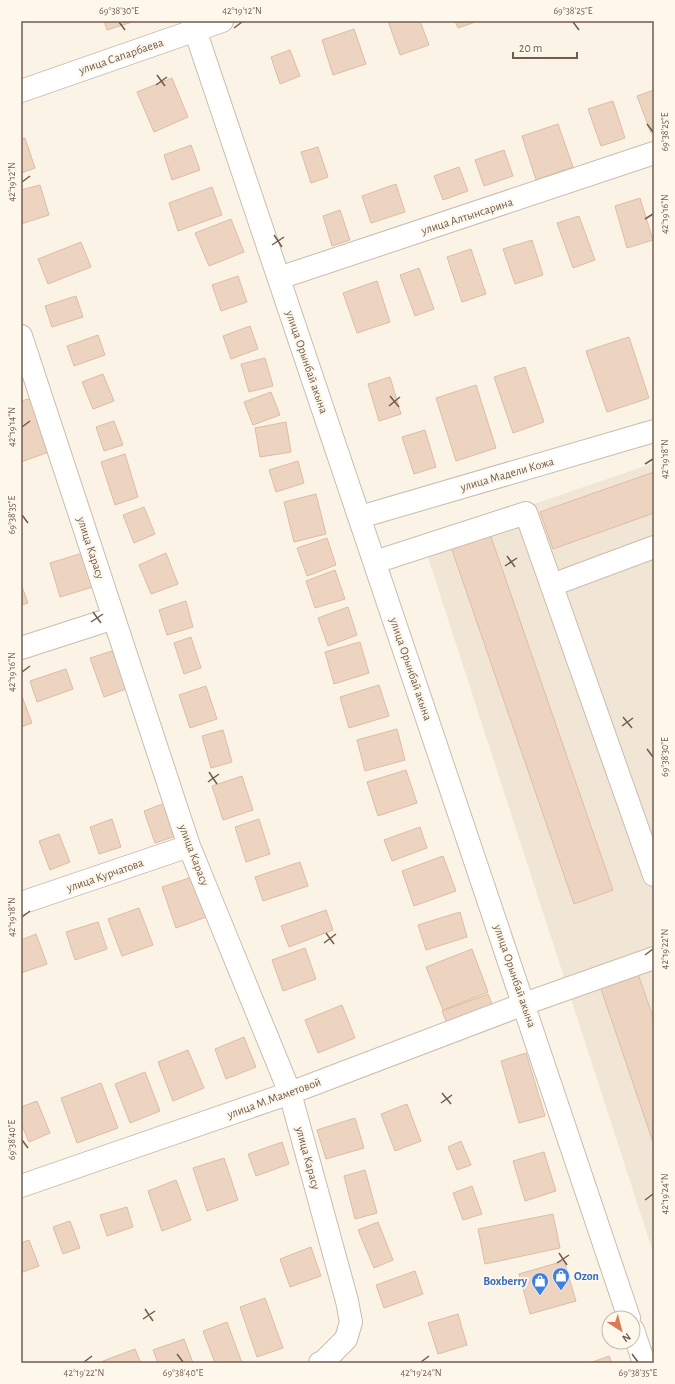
<svg xmlns="http://www.w3.org/2000/svg" width="675" height="1384" viewBox="0 0 675 1384" font-family="'Alegreya Sans',sans-serif">
<style>
.residential{fill:#f1e6d5}
.building{fill:#edd4c0;stroke:#debca2}
.lines{fill:none;stroke-linecap:round;stroke-linejoin:round}
.minor-casing{stroke:#cbbcad;stroke-width:24}
.minor{stroke:#fff;stroke-width:22}
.ticks{fill:none;stroke:#715c4d;stroke-width:1.5}
.labels{text-anchor:middle;dominant-baseline:central;stroke-width:4;stroke-linejoin:round;paint-order:stroke}
.street-label{font-size:12px;fill:#715c4d;stroke:#fdf7ec}
.shop-label{font-size:12px;font-weight:bold;fill:#366cbe;stroke:#fdf7ec;text-anchor:start}
.neatline{fill:none;stroke:#715c4d;stroke-width:1.5}
.ticks-label{font-size:10px;text-anchor:middle;fill:#715c4d}
</style>
<rect width="100%" height="100%" fill="#faf3e6"/>
<path class="residential" d="M654 463V1255L423 542Z"/>
<path class="building" d="M104 21H135L107 30Z
M388 21H420L429 45 400 55Z
M455 21H478L458 28Z
M354 29 366 64 333 75 322 40Z
M290 50 300 76 280 84 271 57Z
M172 78 188 117 154 132 137 92Z
M654 90V132L651 133 637 96Z
M613 101 625 138 601 146 588 109Z
M558 124 573 167 536 180 522 136Z
M25 138 35 168 21 173V139Z
M191 145 200 170 172 180 164 155Z
M318 147 328 177 311 183 301 152Z
M504 150 513 176 484 186 475 160Z
M459 167 468 191 443 200 434 176Z
M396 184 405 212 371 223 362 196Z
M40 185 49 215 21 224V190Z
M212 187 222 215 178 231 169 203Z
M640 198 653 240 627 248 615 206Z
M340 210 350 240 332 246 323 216Z
M579 216 595 260 573 268 557 223Z
M231 219 244 252 209 266 195 233Z
M532 240 543 275 515 284 503 249Z
M81 242 91 267 48 284 38 259Z
M471 249 486 294 462 302 447 257Z
M419 268 434 309 415 316 400 275Z
M238 276 247 302 221 311 212 285Z
M377 281 390 322 357 333 343 293Z
M76 296 83 317 52 327 45 306Z
M250 326 258 349 231 359 223 336Z
M98 335 105 355 74 366 67 346Z
M629 337 649 398 607 412 586 351Z
M265 358 273 386 249 392 241 364Z
M525 367 544 422 513 433 494 377Z
M103 374 114 401 93 409 82 382Z
M390 377 401 414 379 421 368 384Z
M476 385 496 448 456 461 436 398Z
M271 392 280 415 253 425 244 402Z
M32 398 49 452 21 462V401Z
M114 421 123 445 104 451 96 427Z
M286 422 291 452 260 457 255 428Z
M425 430 436 467 414 474 402 437Z
M125 454 138 497 115 505 101 462Z
M298 461 304 483 276 492 269 470Z
M654 472V513L553 549 540 512Z
M316 494 326 534 294 542 284 502Z
M144 507 155 534 134 543 123 515Z
M490 534 613 890 574 904 451 547Z
M327 538 336 565 307 576 297 548Z
M86 552 96 586 60 597 50 563Z
M166 553 178 584 151 594 139 565Z
M335 570 345 599 315 608 306 581Z
M21 584 28 603 21 605Z
M186 601 193 627 167 635 159 610Z
M348 607 357 635 328 646 318 618Z
M191 637 201 668 184 674 174 643Z
M360 642 369 673 334 684 325 652Z
M115 650 129 688 104 697 90 658Z
M66 669 73 689 37 702 30 681Z
M379 685 389 716 349 728 340 697Z
M206 686 217 719 190 728 179 695Z
M21 694 32 723 21 727Z
M397 729 405 760 365 771 357 740Z
M223 730 232 762 211 768 202 736Z
M406 770 417 803 378 816 367 782Z
M242 776 253 810 223 820 212 786Z
M165 803 176 836 155 843 144 811Z
M112 819 121 847 99 854 90 827Z
M259 819 270 854 246 862 235 827Z
M420 827 427 848 392 861 384 840Z
M59 834 70 862 50 870 39 841Z
M443 856 456 891 414 906 402 871Z
M300 862 308 886 263 901 255 877Z
M195 876 209 916 176 928 162 887Z
M139 908 153 945 122 956 108 919Z
M326 910 333 930 289 947 281 926Z
M460 912 467 937 426 950 418 925Z
M98 922 107 949 75 960 66 932Z
M36 934 47 964 21 973V940Z
M305 948 316 979 283 991 272 960Z
M472 949 488 992 443 1010 426 967Z
M638 974 654 1020V1145L600 986Z
M488 994 495 1011 449 1028 442 1011Z
M342 1005 355 1038 318 1053 305 1020Z
M244 1037 256 1067 226 1079 215 1049Z
M188 1050 204 1088 173 1101 158 1062Z
M526 1053 545 1116 519 1123 501 1061Z
M145 1072 160 1111 130 1123 115 1084Z
M101 1083 118 1128 77 1143 61 1098Z
M37 1101 50 1133 29 1142 21 1123V1107Z
M407 1104 421 1141 395 1151 381 1114Z
M355 1118 364 1148 326 1159 317 1130Z
M461 1141 471 1165 457 1170 448 1147Z
M282 1142 289 1164 256 1176 248 1154Z
M544 1152 556 1191 525 1201 513 1161Z
M224 1158 238 1200 207 1211 193 1168Z
M365 1170 377 1213 355 1219 344 1176Z
M176 1180 191 1220 162 1231 148 1191Z
M472 1186 482 1214 463 1220 453 1193Z
M127 1207 133 1227 107 1236 100 1215Z
M553 1214 560 1248 485 1264 478 1229Z
M70 1221 80 1248 63 1254 53 1227Z
M378 1222 393 1260 374 1268 358 1230Z
M29 1240 39 1266 23 1272 21 1268V1243Z
M311 1247 321 1276 290 1287 280 1259Z
M564 1261 576 1301 530 1314 519 1274Z
M415 1271 423 1294 384 1308 376 1285Z
M265 1298 283 1348 257 1357 240 1307Z
M458 1314 467 1345 438 1354 428 1323Z
M227 1322 242 1363H215L203 1331Z
M184 1339 193 1363H158L153 1350Z
M135 1349 141 1363H103V1361Z
M609 1356 612 1363H590Z"/>
<g class="lines">
<g class="minor-casing">
<path id="minor" d="M192 21 629 1318
M21 91 222 21
M279 278 654 153
M21 336 189 846 290 1093 347 1301 351 1322 346 1339 323 1362 320 1363
M360 517 654 431
M375 562 526 513 654 875
M552 585 654 547
M21 648 114 618
M21 903 189 846
M21 1186 290 1093 524 1004 654 958
M633 1330 644 1363"/>
</g>
<use href="#minor" class="minor"/>
</g>
<path class="ticks" d="M119 22 125 30M573 22 579 30M234 28 242 22M157 75 165 86M156 85 167 77M647 124 653 132M22 182 30 176M645 219 653 214M274 235 282 247M272 245 284 237M390 396 399 407M389 406 400 397M22 427 30 421M645 464 653 459M22 515 28 523M507 556 515 567M505 566 517 558M93 612 101 623M91 622 103 614M22 672 30 666M623 717 632 728M622 726 633 718M647 749 653 757M209 772 217 784M208 782 219 774M22 917 30 911M326 933 334 944M324 943 336 934M645 955 653 949M442 1093 451 1104M441 1103 452 1095M22 1140 28 1148M645 1200 653 1194M559 1253 567 1265M557 1263 569 1255M145 1309 153 1321M143 1319 155 1311M177 1354 183 1362M632 1354 638 1362M84 1362 92 1356M421 1362 429 1356"/>
<defs>
<g id="shop-pin" transform="scale(0.9)"><path d="M0 17L-7.5 6A9.5 9.5 0 1 1 7.5 6Z" fill="#3f7fe0" stroke="#fdf7ec"/><path d="M-5-2.5h2.3a2.7 3.5 0 0 1 5.4 0H5L5.5 6h-11ZM-1.5-2.5h3a1.5 2.3 0 0 0-3 0Z" fill="#fff"/></g>
</defs>
<g fill-rule="evenodd">
<use href="#shop-pin" x="561" y="1276"/>
<use href="#shop-pin" x="540" y="1281"/>
</g>
<g class="labels">
<g class="street-label">
<text transform="translate(121 56) rotate(-19)">улица Сапарбаева</text>
<text transform="translate(467 216) rotate(-18)">улица Алтынсарина</text>
<text transform="translate(307 362) rotate(71)">улица Орынбай акына</text>
<text transform="translate(507 474) rotate(-16)">улица Мадели Кожа</text>
<text transform="translate(91 548) rotate(72)">улица Карасу</text>
<text transform="translate(411 669) rotate(71)">улица Орынбай акына</text>
<text transform="translate(194 855) rotate(69)">улица Карасу</text>
<text transform="translate(105 875) rotate(-19)">улица Курчатова</text>
<text transform="translate(515 976) rotate(71)">улица Орынбай акына</text>
<text transform="translate(274 1098) rotate(-20)">улица М.Маметовой</text>
<text transform="translate(308 1158) rotate(75)">улица Карасу</text>
</g>
<g class="shop-label">
<text x="574" y="1276">Ozon</text>
<text x="527" y="1281" text-anchor="end">Boxberry</text>
</g>
</g>
<rect width="675" height="1384" fill="none" stroke="#fdf7ec" stroke-width="44"/>
<g transform="translate(621 1330) rotate(144)"><circle r="19" fill="#fdf7ec" stroke="#c5b9ac"/>
<path d="M0-3L7 15L0 10L-7 15Z" fill="#da7a56"/>
<text y="-6" font-size="11" font-weight="bold" text-anchor="middle" fill="#715c4d">N</text>
</g>
<path d="M513 52v6h64v-6" fill="none" stroke="#715c4d" stroke-width="2"/>
<text x="519" y="52" font-size="12" fill="#715c4d" stroke="#fdf7ec" stroke-width="3" paint-order="stroke">20 m</text>
<rect x="22" y="22" width="631" height="1340" class="neatline"/>
<g class="ticks-label">
<text x="119" y="14">69°38'30"E</text>
<text x="242" y="14">42°19'12"N</text>
<text x="573" y="14">69°38'25"E</text>
<text transform="translate(664 132) rotate(-90)" y="4">69°38'25"E</text>
<text transform="translate(11 182) rotate(-90)" y="4">42°19'12"N</text>
<text transform="translate(664 214) rotate(-90)" y="4">42°19'16"N</text>
<text transform="translate(11 427) rotate(-90)" y="4">42°19'14"N</text>
<text transform="translate(664 459) rotate(-90)" y="4">42°19'18"N</text>
<text transform="translate(11 515) rotate(-90)" y="4">69°38'35"E</text>
<text transform="translate(11 672) rotate(-90)" y="4">42°19'16"N</text>
<text transform="translate(664 757) rotate(-90)" y="4">69°38'30"E</text>
<text transform="translate(11 917) rotate(-90)" y="4">42°19'18"N</text>
<text transform="translate(664 949) rotate(-90)" y="4">42°19'22"N</text>
<text transform="translate(11 1140) rotate(-90)" y="4">69°38'40"E</text>
<text transform="translate(664 1194) rotate(-90)" y="4">42°19'24"N</text>
<text x="84" y="1376">42°19'22"N</text>
<text x="183" y="1376">69°38'40"E</text>
<text x="421" y="1376">42°19'24"N</text>
<text x="638" y="1376">69°38'35"E</text>
</g>
</svg>
